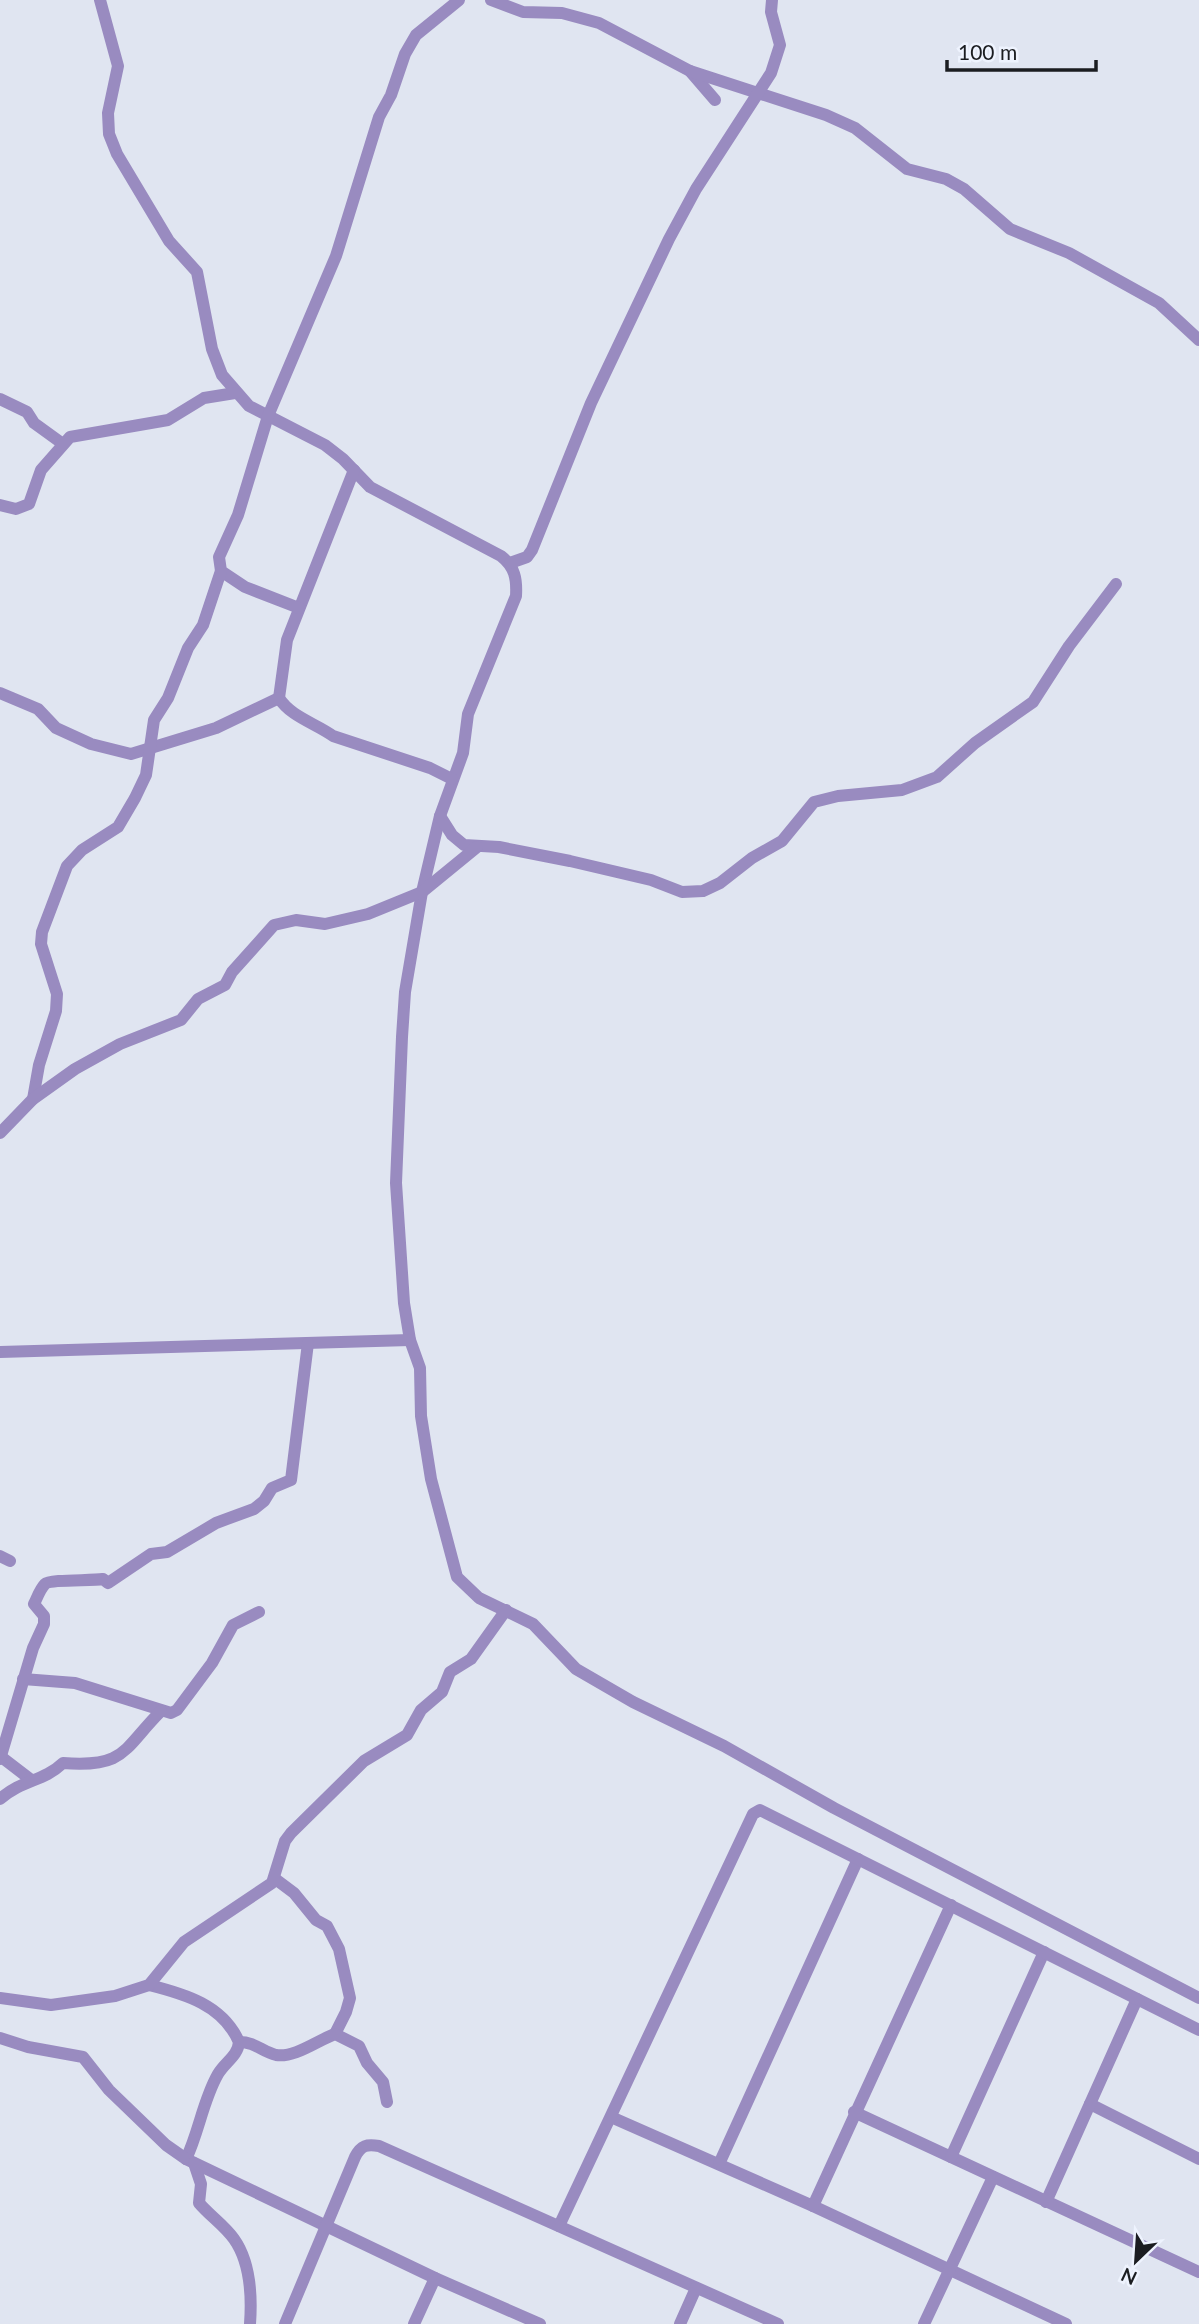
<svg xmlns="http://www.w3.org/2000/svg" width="1199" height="2324" viewBox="0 0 1199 2324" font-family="Lato,sans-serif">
<rect width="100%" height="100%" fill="#e0e5f1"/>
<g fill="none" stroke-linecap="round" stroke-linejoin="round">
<g stroke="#998bc0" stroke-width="12">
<path d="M100,0L118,66L108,113L109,134L117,154L169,241L197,272L212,349L222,375L249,406L325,445L343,459L370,487L501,556C515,567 517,579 516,596L468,714L463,753L440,816L422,892L405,992L402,1037L396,1183L404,1303L410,1340L420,1368L421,1416L431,1479L457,1577L479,1598L533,1624L576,1669L633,1702L724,1746L834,1808L1199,1998"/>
<path d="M491,0L523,12L562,13L599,23L690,71L715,100"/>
<path d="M690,71L826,115L855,128L907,169L946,179L964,189L1010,229L1069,253L1159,303L1199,340"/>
<path d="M0,399L27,412L34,423L63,444"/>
<path d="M354,470L287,640L279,698C291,717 315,723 333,736L430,768L452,779"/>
<path d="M0,505L16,509L29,504L41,470L70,437L168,420L204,398L235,393"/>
<path d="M510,563L527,557L532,550L591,403L669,239L696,189L771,73L780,45L771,12L772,0"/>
<path d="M299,608L245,587L221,571L219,557L238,515L268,416L336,256L379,117L391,95L405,54L416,35L459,0"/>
<path d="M0,693L38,709L56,728L91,744L131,754L216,728L279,698"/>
<path d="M440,816L452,835L464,845L499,847L570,861L651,880L682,892L703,891L720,883L752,858L782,841L814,802L838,796L902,790L937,777L975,743L1033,702L1069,646L1116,584"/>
<path d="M33,1099L39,1065L56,1011L57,994L41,944L42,932L67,866L82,850L118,827L135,798L146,775L154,720L168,698L188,648L203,625L221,571"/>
<path d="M0,1133L33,1099L75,1069L120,1044L181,1020L198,999L225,985L232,972L274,925L296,920L325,924L368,914L422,892L477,847"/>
<path d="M0,1352L410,1340"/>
<path d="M0,1556L10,1561"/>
<path d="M23,1679L75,1683L171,1713L177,1710L212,1663L233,1625L259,1612"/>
<path d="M0,1756L30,1779"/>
<path d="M0,1759L33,1648L44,1624V1616L34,1604C37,1598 40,1589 45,1584C50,1579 92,1581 103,1579L108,1583L151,1554L167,1552L216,1523L254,1509L264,1501L272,1488L291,1480L308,1343"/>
<path d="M0,1799C23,1779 43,1782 63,1763C126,1768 123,1749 161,1711"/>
<path d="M274,1878L294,1893L316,1920L327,1926L339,1949L350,1998L346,2012L335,2034"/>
<path d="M149,1985C185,1994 223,2005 239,2042C238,2056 225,2062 218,2074C203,2100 199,2132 186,2159"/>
<path d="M0,1998L51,2005L115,1996L149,1985L184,1942L272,1883L285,1841L291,1833L364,1761L407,1735L421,1710L442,1692L450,1672L471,1659L506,1610"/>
<path d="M0,2038L28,2047L83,2057L109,2090L166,2145L186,2159L435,2278L540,2324"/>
<path d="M239,2042C256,2042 262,2052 276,2055C295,2058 318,2040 335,2034L359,2046L367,2063L383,2082L387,2102"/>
<path d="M1090,2104L1199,2159"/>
<path d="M854,2112L1199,2272"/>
<path d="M611,2117L813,2206L1066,2324"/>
<path d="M951,2157L1044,1952"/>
<path d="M194,2163L201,2184L199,2203C210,2216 224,2225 234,2239C251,2263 252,2296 250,2324"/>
<path d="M719,2164L858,1859"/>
<path d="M1046,2202L1137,1999"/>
<path d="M813,2206L951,1905"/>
<path d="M559,2226L753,1814L760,1810L1199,2030"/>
<path d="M285,2324L355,2157C361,2145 367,2144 379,2146L778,2324"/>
<path d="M414,2324L435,2278"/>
<path d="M680,2324L696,2288"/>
<path d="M924,2324L993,2177"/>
</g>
</g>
<g transform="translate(1136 2261) rotate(205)" stroke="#eef3fe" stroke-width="5" paint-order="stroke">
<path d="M0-5L12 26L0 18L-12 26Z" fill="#1b1d21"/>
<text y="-10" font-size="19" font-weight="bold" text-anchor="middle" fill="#1b1d21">N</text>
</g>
<path d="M947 60v10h149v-10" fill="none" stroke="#1b1d21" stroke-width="3.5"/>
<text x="958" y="60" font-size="21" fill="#1b1d21" stroke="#eef3fe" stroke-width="5" paint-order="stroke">100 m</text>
</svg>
